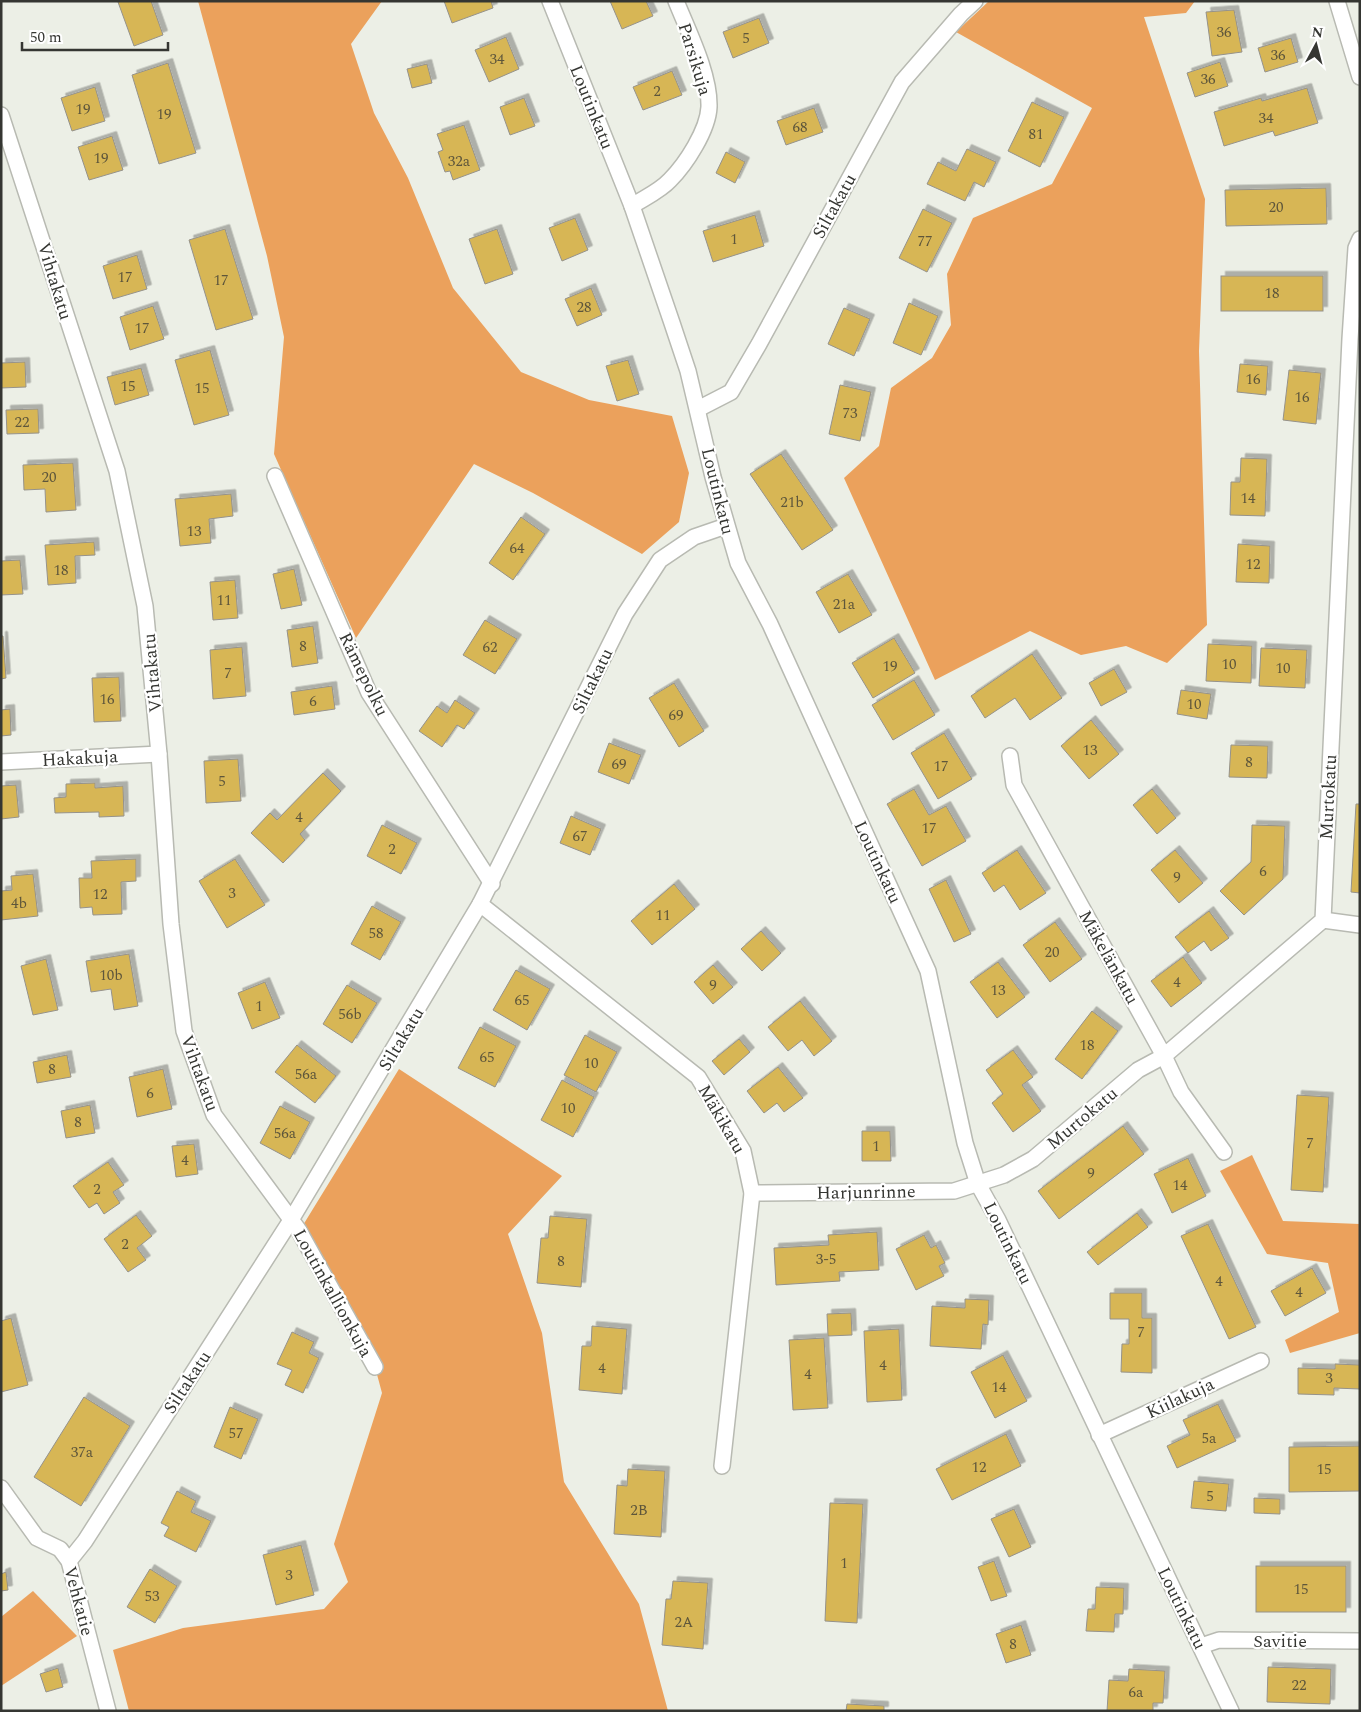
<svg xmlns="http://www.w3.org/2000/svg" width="1361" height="1712" viewBox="0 0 1361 1712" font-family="Spectral,serif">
<defs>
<filter id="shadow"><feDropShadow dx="4.5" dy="-4.5" stdDeviation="0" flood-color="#0004"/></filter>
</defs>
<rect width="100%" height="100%" fill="#ecefe6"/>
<g fill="#eba15c">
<path d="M198,1H382L351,44L374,113L408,178L453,288L521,372L589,400L672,416L689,473L679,522L642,554L533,493L474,464L356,638L274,454L284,337L267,256Z"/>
<path d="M989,1H1195L1186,13L1144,17L1205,199L1199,351L1207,625L1167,663L1126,646L1081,655L1030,631L935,680L844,478L879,446L891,388L932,358L951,325L947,274L973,218L1052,184L1092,108L956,32Z"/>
<path d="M399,1069L562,1176L508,1234L542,1333L564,1482L639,1604L668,1711H129L113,1650L183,1628L324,1609L348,1582L334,1544L382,1393L375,1367L300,1230Z"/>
<path d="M1252,1155L1283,1221L1360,1224V1333L1290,1353L1285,1340L1339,1312L1328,1263L1267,1254L1220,1171Z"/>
<path d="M33,1591L77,1636L1,1686V1617Z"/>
</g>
<g fill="#d7b655" stroke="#95928b" filter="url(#shadow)">
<path d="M122,1H151L163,35L134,46L118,2Z"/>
<path d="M444,1H491L493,8L452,23Z"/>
<path d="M610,1H646L653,16L622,29Z"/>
<path d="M1234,10L1242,52L1212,56L1206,12Z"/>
<path d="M759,18L769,43L733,58L723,32Z"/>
<path d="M506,37L519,69L489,82L475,50Z"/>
<path d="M1291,38L1298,62L1265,72L1258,48Z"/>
<path d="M1220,62L1228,86L1195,97L1187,73Z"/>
<path d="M168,63L196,153L159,164L132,75Z"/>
<path d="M427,64L432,83L412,88L407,69Z"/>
<path d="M672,71L682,95L643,110L633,87Z"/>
<path d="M95,87L105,121L72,131L61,98Z"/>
<path d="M1307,88L1318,123L1275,136L1273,131L1224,146L1214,112L1261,98L1262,101Z"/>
<path d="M524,98L535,126L510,135L500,107Z"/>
<path d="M1032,102L1064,117L1040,167L1008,151Z"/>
<path d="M814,108L823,132L786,145L777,121Z"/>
<path d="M464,125L480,170L453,180L450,171L445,172L438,152L443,150L437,134Z"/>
<path d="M112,136L123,170L89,180L78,147Z"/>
<path d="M967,149L996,162L984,187L974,182L965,201L927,184L938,162L956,171Z"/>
<path d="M726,152L745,162L735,183L716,173Z"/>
<path d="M1326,188L1327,224L1226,226L1225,190Z"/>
<path d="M923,209L952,223L927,272L899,258Z"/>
<path d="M755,215L764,246L713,262L703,231Z"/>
<path d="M575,218L588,250L562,261L549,228Z"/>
<path d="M225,229L253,319L216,330L189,240Z"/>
<path d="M497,229L513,274L485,284L469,239Z"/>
<path d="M137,255L147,289L113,299L103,266Z"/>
<rect x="1221" y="276" width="102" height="35"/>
<path d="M591,288L602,315L577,326L565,299Z"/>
<path d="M909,303L938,316L921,355L893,343Z"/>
<path d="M153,306L164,339L130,350L120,317Z"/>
<path d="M844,308L870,319L854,356L828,344Z"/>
<path d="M210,350L229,415L194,425L175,360Z"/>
<path d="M628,360L639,394L617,401L606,366Z"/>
<path d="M25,362L26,387L1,388V363Z"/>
<path d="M1240,364L1268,366L1266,395L1237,392Z"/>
<path d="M141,368L149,395L115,405L107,377Z"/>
<path d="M1289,370L1321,373L1316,424L1283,420Z"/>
<path d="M840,385L871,392L860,441L829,434Z"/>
<path d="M38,409L39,433L7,434L6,410Z"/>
<path d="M781,454L833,530L802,550L750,474Z"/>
<path d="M1241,458L1267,459L1265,516L1230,515L1231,482H1240Z"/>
<path d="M73,463L76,510L46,512L45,489L24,490L23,465Z"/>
<path d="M231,494L233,516L209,519L211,543L180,546L175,499Z"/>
<path d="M521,517L545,534L513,580L489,563Z"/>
<path d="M94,542L95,555L75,556L76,583L48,585L45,545Z"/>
<path d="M1238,544L1270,546L1269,583L1236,582Z"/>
<path d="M20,560L23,594L1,595V561Z"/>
<path d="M294,569L302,605L281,609L273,574Z"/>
<path d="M848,574L872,615L839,633L816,592Z"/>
<path d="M235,580L238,618L213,620L210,582Z"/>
<path d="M485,620L517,639L495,674L463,655Z"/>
<path d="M313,626L318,663L292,667L287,630Z"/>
<path d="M1,636H3L6,678L1,679Z"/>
<path d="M894,638L915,673L873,698L852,663Z"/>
<path d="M1208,644L1252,646L1251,683L1206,681Z"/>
<path d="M242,647L246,696L213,699L210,650Z"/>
<path d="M1261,648L1307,650L1305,688L1259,686Z"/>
<path d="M1032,654L1062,698L1030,720L1015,698L985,718L971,696Z"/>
<path d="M1114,669L1127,692L1101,706L1089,683Z"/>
<path d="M119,677L121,721L94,722L92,678Z"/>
<path d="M914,680L935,715L893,740L872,705Z"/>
<path d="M674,683L704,731L679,747L649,698Z"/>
<path d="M332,686L335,709L294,715L291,692Z"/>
<path d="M1181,690L1211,694L1207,719L1177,714Z"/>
<path d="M455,700L475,713L464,729L457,725L442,747L419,731L437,706L447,713Z"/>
<path d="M10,709L11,735L1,736V710Z"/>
<path d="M1091,720L1119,754L1089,779L1061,746Z"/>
<path d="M944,733L972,779L938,799L911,753Z"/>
<path d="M609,743L641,755L629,784L598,772Z"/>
<path d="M1231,745L1268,746L1267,778L1229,777Z"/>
<path d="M238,759L241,801L206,803L204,761Z"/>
<path d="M323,773L341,791L300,834L305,840L283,863L251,833L270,813L277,820Z"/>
<path d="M95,783V788L123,786L124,816L99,817V812L55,813L54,798L66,797V784Z"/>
<path d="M16,785L19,817L1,819V786Z"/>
<path d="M914,789L929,815L946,806L966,841L922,866L887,804Z"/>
<path d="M1152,789L1176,818L1157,834L1133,805Z"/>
<path d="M1356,804H1360V893L1351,892Z"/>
<path d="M571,816L601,829L590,855L560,843Z"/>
<path d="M382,825L417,843L401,874L367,856Z"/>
<path d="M1252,825L1285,826L1283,879L1244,915L1220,891L1251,862Z"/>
<path d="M1017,850L1046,893L1020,910L1004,885L994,892L982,873Z"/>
<path d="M1175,850L1203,883L1179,903L1151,870Z"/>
<path d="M136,859V881L121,882L122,914L93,915L92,907L80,908L79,878H92L91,861Z"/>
<path d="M235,859L265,905L227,928L199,881Z"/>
<path d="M33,874L38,916L1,920V891L12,890L11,876Z"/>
<path d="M946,880L971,934L954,942L929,889Z"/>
<path d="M674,884L695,909L652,945L631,921Z"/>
<path d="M372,906L401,922L380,960L351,944Z"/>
<path d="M1209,911L1229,938L1211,951L1204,941L1188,953L1175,937Z"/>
<path d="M1055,922L1082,959L1050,982L1023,945Z"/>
<path d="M761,931L781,953L762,971L741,949Z"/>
<path d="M129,954L138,1006L114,1010L111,989L91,992L86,961Z"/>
<path d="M1183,957L1202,983L1171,1007L1151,981Z"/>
<path d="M46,959L58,1010L33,1015L21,966Z"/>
<path d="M998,962L1025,997L997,1018L970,982Z"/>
<path d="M713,965L733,987L713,1004L694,982Z"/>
<path d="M516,970L550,989L527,1030L493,1010Z"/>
<path d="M265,982L280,1018L252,1029L238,993Z"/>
<path d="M347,985L377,1003L352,1043L323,1024Z"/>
<path d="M800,1001L832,1041L814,1056L802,1040L788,1051L768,1027Z"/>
<path d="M1092,1011L1118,1031L1082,1079L1055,1059Z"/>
<path d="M480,1027L516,1046L495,1087L458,1068Z"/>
<path d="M585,1035L617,1052L596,1092L564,1075Z"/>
<path d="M739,1039L750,1052L724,1075L712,1061Z"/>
<path d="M297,1045L336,1076L315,1103L275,1072Z"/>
<path d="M1013,1050L1033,1077L1022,1085L1041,1111L1013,1132L992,1103L1003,1094L986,1070Z"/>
<path d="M67,1055L71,1077L37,1083L33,1062Z"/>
<path d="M778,1067L803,1098L784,1112L777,1103L764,1113L747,1091Z"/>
<path d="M163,1069L172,1109L137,1117L129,1077Z"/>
<path d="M562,1080L594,1097L573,1137L541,1120Z"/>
<path d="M1297,1095L1329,1097L1323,1192L1291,1190Z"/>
<path d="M90,1105L95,1133L66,1138L61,1111Z"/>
<path d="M280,1106L310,1122L290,1159L260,1143Z"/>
<path d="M1123,1126L1144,1154L1059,1219L1038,1191Z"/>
<path d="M862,1131H890L891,1161H862Z"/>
<path d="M194,1144L198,1174L176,1177L172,1146Z"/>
<path d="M1188,1158L1206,1196L1172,1213L1154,1174Z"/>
<path d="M108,1162L124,1185L113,1192L120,1203L104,1214L97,1203L89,1208L73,1186Z"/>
<path d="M1137,1213L1148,1227L1098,1265L1087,1252Z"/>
<path d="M136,1215L152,1236L137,1248L146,1260L128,1272L104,1239Z"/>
<path d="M550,1216L587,1219L581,1287L537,1283L541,1238H548Z"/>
<path d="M1208,1224L1256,1327L1229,1339L1181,1236Z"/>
<path d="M877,1232L879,1270L839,1272L840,1281L776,1285L774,1248L829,1245L828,1235Z"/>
<path d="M924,1235L931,1248L936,1245L945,1263L939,1266L944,1276L916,1290L896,1249Z"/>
<path d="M1312,1268L1326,1293L1285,1316L1271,1291Z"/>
<path d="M1110,1293H1142V1318H1152V1373L1121,1372L1122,1344H1129V1319H1110Z"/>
<path d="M965,1299L989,1300L988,1325L983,1324L981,1349L930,1346L932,1306L965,1308Z"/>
<path d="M851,1313L852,1335L828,1336L827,1314Z"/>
<path d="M11,1318L28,1385L1,1392V1321Z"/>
<path d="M592,1326L627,1329L622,1394L579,1390L582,1346H591Z"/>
<path d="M899,1329L902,1400L867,1402L864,1331Z"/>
<path d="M292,1332L314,1342L309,1353L319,1358L303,1393L285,1385L292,1370L277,1364Z"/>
<path d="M824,1338L828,1408L793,1410L789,1340Z"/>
<path d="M1003,1355L1027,1401L995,1418L971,1372Z"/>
<path d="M1335,1364L1360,1365V1389L1334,1388V1395L1298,1394V1368L1335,1369Z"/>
<path d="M84,1397L130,1426L81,1506L34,1477Z"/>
<path d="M1218,1404L1236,1441L1177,1468L1167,1446L1190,1435L1183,1420Z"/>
<path d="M230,1407L258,1419L241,1459L214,1447Z"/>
<path d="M1006,1434L1021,1466L952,1500L936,1469Z"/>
<path d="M1360,1446V1491L1289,1492V1447Z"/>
<path d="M628,1469L665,1471L661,1537L614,1534L617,1485L627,1486Z"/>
<path d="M1194,1481L1229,1484L1226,1511L1191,1508Z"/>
<path d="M177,1491L196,1501L191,1512L211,1521L196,1552L164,1536L169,1527L161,1523Z"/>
<path d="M1254,1498L1280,1499V1514L1254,1513Z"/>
<path d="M830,1503L863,1504L857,1623L825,1621Z"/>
<path d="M1014,1509L1031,1547L1009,1557L991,1519Z"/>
<path d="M301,1545L314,1595L276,1605L263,1555Z"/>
<path d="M994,1561L1007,1596L991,1601L978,1567Z"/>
<rect x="1256" y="1566" width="90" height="46"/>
<path d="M150,1569L177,1586L155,1623L127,1607Z"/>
<path d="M6,1572L8,1590L1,1591V1574Z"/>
<path d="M673,1581L708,1583L703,1649L662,1645L666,1599H671Z"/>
<path d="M1096,1587L1124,1588L1123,1614H1115L1114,1632L1086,1631L1088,1609H1095Z"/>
<path d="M1021,1625L1031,1655L1006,1663L996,1634Z"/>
<path d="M1268,1667L1331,1669L1330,1704L1267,1702Z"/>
<path d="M58,1668L63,1687L46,1692L40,1674Z"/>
<path d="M1129,1669L1165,1671L1163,1703H1153V1711H1107L1109,1680L1128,1681Z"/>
<path d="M847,1704L884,1706V1711H846Z"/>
</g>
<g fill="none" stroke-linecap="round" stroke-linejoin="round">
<defs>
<g id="minor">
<path d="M550,1L632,206L672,323L688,371L713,477L738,563L770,624L928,971L965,1143L978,1184L998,1220L1231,1711"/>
<path d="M1337,1L1360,77"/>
<path d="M1,115L117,471L145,606L159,754L171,924L184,1031L214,1115L298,1229L375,1367"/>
<path d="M632,206C644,198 660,191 670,180C686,164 708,130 709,107C710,74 688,31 676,1"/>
<path d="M698,409L731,392L759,344L902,82L961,14L975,1"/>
<path d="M275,476L369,693L492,884"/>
<path d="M1010,756L1014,785L1164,1056L1181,1092L1224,1152"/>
<path d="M1,762L159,754"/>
<path d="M480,904L698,1077L743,1151L752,1193L722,1466"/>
<path d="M1323,920L1360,925"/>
<path d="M752,1193L954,1191L1004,1175L1033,1159L1138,1070L1164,1056L1323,920L1350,339L1356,248L1360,239"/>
<path d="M1099,1435L1261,1361"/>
<path d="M1,1488L37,1538L60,1549L69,1561L108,1711"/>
<path d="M69,1561L85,1541L291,1220L480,904L625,614L660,560L694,537L726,526"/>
<path d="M1201,1646L1219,1640L1360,1641"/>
</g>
</defs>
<use href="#minor" stroke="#b8bab2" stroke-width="18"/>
<use href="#minor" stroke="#fff" stroke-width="15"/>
</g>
<g text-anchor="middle" stroke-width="4.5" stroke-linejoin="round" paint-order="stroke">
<g font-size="15" fill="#5e563b">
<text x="1224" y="37">36</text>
<text x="746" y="43">5</text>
<text x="1278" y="60">36</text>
<text x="497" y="64">34</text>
<text x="1208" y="84">36</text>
<text x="657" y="96">2</text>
<text x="83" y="114">19</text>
<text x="164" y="119">19</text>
<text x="1266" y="123">34</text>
<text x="800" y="132">68</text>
<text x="1036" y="139">81</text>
<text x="101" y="163">19</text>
<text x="459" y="166">32a</text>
<text x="1276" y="212">20</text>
<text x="734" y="244">1</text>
<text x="925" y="246">77</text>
<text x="125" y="282">17</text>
<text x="221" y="285">17</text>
<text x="1272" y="298">18</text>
<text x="584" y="312">28</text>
<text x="142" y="333">17</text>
<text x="1253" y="384">16</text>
<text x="128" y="391">15</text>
<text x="202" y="393">15</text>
<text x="1302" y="402">16</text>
<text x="850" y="418">73</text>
<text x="22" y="427">22</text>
<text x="49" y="482">20</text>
<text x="1248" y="503">14</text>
<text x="792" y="507">21b</text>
<text x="194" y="536">13</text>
<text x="517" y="553">64</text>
<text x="1253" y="569">12</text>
<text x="61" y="575">18</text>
<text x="224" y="605">11</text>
<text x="844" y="609">21a</text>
<text x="303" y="651">8</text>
<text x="490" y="652">62</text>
<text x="1229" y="669">10</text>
<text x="890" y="671">19</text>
<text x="1283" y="673">10</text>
<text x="228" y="678">7</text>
<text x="107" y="704">16</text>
<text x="313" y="706">6</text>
<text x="1194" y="709">10</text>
<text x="676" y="720">69</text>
<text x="1090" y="755">13</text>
<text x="1249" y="767">8</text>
<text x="619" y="769">69</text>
<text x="941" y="771">17</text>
<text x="222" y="786">5</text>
<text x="299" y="822">4</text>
<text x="929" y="833">17</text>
<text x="580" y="841">67</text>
<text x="392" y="854">2</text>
<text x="1263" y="876">6</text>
<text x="1177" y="882">9</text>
<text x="232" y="898">3</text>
<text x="100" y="899">12</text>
<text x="19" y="908">4b</text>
<text x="663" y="920">11</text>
<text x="376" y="938">58</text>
<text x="1052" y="957">20</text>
<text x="111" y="980">10b</text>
<text x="1177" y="987">4</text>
<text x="713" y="990">9</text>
<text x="998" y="995">13</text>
<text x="522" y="1005">65</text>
<text x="259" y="1011">1</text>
<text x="350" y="1019">56b</text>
<text x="1087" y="1050">18</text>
<text x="487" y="1062">65</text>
<text x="591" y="1068">10</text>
<text x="52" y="1074">8</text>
<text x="306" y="1079">56a</text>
<text x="150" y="1098">6</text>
<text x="568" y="1113">10</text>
<text x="78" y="1127">8</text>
<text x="285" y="1138">56a</text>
<text x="1310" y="1148">7</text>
<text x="876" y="1151">1</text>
<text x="185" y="1165">4</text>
<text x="1091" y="1178">9</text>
<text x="1180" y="1190">14</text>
<text x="97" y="1194">2</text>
<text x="125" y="1249">2</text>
<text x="826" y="1264">3-5</text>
<text x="561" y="1266">8</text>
<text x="1219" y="1286">4</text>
<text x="1299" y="1297">4</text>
<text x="1141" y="1337">7</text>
<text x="883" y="1370">4</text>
<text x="602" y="1373">4</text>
<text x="808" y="1379">4</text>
<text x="1329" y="1383">3</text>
<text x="999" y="1392">14</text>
<text x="236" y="1438">57</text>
<text x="1209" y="1443">5a</text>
<text x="82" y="1457">37a</text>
<text x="979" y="1472">12</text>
<text x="1324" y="1474">15</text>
<text x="1210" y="1501">5</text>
<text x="639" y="1515">2B</text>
<text x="844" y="1568">1</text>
<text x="289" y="1580">3</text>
<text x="1301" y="1594">15</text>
<text x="152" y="1601">53</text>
<text x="684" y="1627">2A</text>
<text x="1013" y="1649">8</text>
<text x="1299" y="1690">22</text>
<text x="1136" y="1697">6a</text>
</g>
<g font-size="18" fill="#353632" stroke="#fff">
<text transform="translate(695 59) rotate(73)" y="6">Parsikuja</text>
<text transform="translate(592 107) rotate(68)" y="6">Loutinkatu</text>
<text transform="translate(834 206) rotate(-61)" y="6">Siltakatu</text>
<text transform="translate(55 281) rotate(73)" y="6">Vihtakatu</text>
<text transform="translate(718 491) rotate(76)" y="6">Loutinkatu</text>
<text transform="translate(152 673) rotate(-95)" y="6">Vihtakatu</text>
<text transform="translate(364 674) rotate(64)" y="6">Rämepolku</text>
<text transform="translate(592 681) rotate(-64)" y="6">Siltakatu</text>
<text transform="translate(80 758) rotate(-3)" y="6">Hakakuja</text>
<text transform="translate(1328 797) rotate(-87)" y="6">Murtokatu</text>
<text transform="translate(878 862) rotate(65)" y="6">Loutinkatu</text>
<text transform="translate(1109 957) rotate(61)" y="6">Mäkelänkatu</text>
<text transform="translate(401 1039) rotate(-59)" y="6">Siltakatu</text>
<text transform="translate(200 1073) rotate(70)" y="6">Vihtakatu</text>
<text transform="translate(1082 1118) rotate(-40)" y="6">Murtokatu</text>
<text transform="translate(722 1119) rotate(60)" y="6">Mäkikatu</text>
<text transform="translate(866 1192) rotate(-1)" y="6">Harjunrinne</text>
<text transform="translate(1008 1243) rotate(64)" y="6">Loutinkatu</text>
<text transform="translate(333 1293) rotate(61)" y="6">Loutinkallionkuja</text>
<text transform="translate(187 1382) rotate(-57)" y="6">Siltakatu</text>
<text transform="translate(1180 1398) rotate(-25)" y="6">Kiilakuja</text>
<text transform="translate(79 1601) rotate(75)" y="6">Vehkatie</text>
<text transform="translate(1182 1608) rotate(64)" y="6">Loutinkatu</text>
<text x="1280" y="1647">Savitie</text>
</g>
</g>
<rect width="1361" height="1712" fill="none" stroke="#353632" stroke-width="5"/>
<g transform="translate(1316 45) rotate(7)" stroke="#ffffff" stroke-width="4" paint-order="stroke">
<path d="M0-4L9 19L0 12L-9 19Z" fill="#353632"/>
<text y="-8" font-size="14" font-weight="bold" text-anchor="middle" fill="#353632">N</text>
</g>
<path d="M22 42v8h146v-8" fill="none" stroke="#353632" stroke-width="2.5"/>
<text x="30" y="42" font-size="15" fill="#353632" stroke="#ffffff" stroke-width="4" paint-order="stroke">50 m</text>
</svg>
